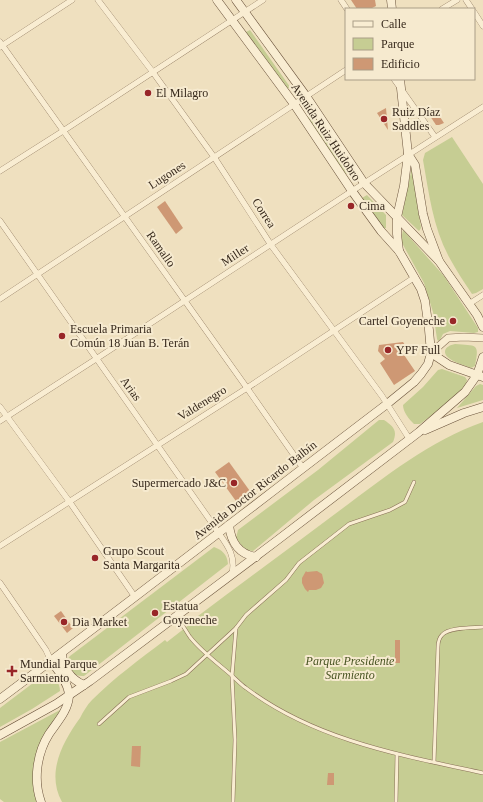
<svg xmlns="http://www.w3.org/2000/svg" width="483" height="802" viewBox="0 0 483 802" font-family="'Times New Roman',serif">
<rect width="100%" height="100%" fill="#efe0bf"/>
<g fill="#c6cd93">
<path d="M250,30L290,87L287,89L246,32Z"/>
<path d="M311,115L350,171L346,174L307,118Z"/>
<path d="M452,137L483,184V289L476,293L472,294C464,282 456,270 449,257C433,227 429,194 423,160L425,153Z"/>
<path d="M412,167L421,228L419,231L402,215Z"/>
<path d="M367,195L386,215V228L384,229L362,198Z"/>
<path d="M403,230L444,276L478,328V332L474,333L450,331L443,334L440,340L438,341L437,339L433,312L424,283L402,243V235Z"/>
<path d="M455,344C476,346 480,342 475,366L471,368C464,365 444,360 445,351C446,347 450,345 455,344Z"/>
<path d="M442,369L465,377L467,380C465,394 432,415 420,424H414C409,419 403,412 403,405L423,387L438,370Z"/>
<path d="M480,384L483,385V400L457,408L476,386Z"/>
<path d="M379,420H384C393,426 398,430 393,442L314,500L253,551L245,550L236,538L238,530L318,470Z"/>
<path d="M483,422V802H62C46,773 62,743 80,718C83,712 87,705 92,700C114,678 140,659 165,640L167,642L194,621L198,616C245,581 292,546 339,511C385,477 429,441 483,422Z"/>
<path d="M214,547C222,550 227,554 228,564L84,676C74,677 69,670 66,661L70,656Z"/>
<path d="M45,674C54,675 60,683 60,691L32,709L0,727V708Z"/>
<path d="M60,710L38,747L37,802H4L0,799V742Z"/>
</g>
<g fill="#ce9874">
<path d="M351,0H375L376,6L370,9H357Z"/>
<path d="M386,108L388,130L377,113Z"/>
<path d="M436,111L444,123L439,125H436L430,116Z"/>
<path d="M165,201L183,228L176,234L157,207Z"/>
<path d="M403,342L405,345L400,349L415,371L394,385L380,363L385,359L378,351L379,345Z"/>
<path d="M229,462L252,494L238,504L215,472Z"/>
<path d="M306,571L307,572L317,571L322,574L324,583L321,588L316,590H309L308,592L305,589L302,583V578Z"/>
<path d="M61,611L73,628L67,633L54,616Z"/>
<rect x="395" y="640" width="5" height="23"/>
<path d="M132,746H141L140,767L131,766Z"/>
<path d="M328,773H334V785H327Z"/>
</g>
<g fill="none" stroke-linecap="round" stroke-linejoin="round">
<defs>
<g id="service">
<path d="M176,617C182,623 185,630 190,637C201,651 216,662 230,674C235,678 240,684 246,688C315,740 400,755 483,773"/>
<path d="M99,724L129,697L171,681L186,674L236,628L246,615L286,580L299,563L349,524L390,510L405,502L414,482"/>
<path d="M434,762L438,647C438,643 439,638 442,635C449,627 473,628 483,627"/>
<path d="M233,802L235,740L232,676L236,628"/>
<path d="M396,802L397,754"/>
</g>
<g id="minor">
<path d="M98,0L152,71L214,157L271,245L382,396L410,440"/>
<path d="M341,0L347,9"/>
<path d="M466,0L472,9"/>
<path d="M442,9L457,0"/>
<path d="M474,12L483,26"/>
<path d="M0,42L185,301L247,388L303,468"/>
<path d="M0,47L72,0"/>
<path d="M394,79L435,137"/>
<path d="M0,171L63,131L263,0"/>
<path d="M0,221L212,523C223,541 237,552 232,574"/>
<path d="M0,299L346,70"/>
<path d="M469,304L483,295"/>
<path d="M0,407L69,501L135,597"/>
<path d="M0,421L96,359L352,191L483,107"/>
<path d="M0,546L247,388L415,277"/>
<path d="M0,583L46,650L51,661"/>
</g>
<path id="tertiary" d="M431,353L448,338L464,337L483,338"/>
<g id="secondary">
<path d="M236,0L306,96L364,183L439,261"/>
<path d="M391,0L392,9"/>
<path d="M408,154L415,165L423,214L427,229L439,261L477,315L483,327"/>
<path d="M399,251L397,234V217L404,186L408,154L400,79"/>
<path d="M431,353L449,365L483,377"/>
<path d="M425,430L464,413L483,407"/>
<path d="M229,525C231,542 238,554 256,557"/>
<path d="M62,653C63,669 70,679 84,685"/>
<path d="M0,699C130,602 258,502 387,404L414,382L421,374L428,364L431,353L429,330L425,301L421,289L399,251L381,231L352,191L294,104L217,0"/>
<path d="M0,735L56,704L90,681L275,542L419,432L465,392L477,375L483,357"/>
<path d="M41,802C33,780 37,753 49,734C57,722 68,711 69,696C69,684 58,670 51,661"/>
</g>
</defs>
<use href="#service" stroke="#887057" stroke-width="4"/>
<use href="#minor" stroke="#887057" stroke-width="6"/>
<use href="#tertiary" stroke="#887057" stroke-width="8"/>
<use href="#secondary" stroke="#69513a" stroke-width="9"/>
<use href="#service" stroke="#f9edd2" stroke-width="3"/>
<use href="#minor" stroke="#f9edd2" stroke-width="5.5"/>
<use href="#tertiary" stroke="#f9edd2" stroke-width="7"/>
<use href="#secondary" stroke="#f9edd2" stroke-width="8"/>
</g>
<g fill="#982628" stroke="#f6eacf" stroke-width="1.5">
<circle cx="148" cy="93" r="4"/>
<circle cx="384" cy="119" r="4"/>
<circle cx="351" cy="206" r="4"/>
<circle cx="453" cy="321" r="4"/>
<circle cx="62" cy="336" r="4"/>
<circle cx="388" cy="350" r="4"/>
<circle cx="234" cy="483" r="4"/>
<circle cx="95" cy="558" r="4"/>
<circle cx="155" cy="613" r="4"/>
<circle cx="64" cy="622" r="4"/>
<path d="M10 665h4v4h4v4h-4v4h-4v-4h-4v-4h4z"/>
</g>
<g text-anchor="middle" stroke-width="4" stroke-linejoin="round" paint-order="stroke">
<g font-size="12" fill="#37291c" stroke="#f6eacf" text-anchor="start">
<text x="156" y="97">El Milagro</text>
<text x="392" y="116">Ruiz Díaz<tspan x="392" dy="14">Saddles</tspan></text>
<text x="359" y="210">Cima</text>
<text x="445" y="325" text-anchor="end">Cartel Goyeneche</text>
<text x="70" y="333">Escuela Primaria<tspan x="70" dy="14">Común 18 Juan B. Terán</tspan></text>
<text x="396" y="354">YPF Full</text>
<text x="226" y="487" text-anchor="end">Supermercado J&amp;C</text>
<text x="103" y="555">Grupo Scout<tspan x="103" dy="14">Santa Margarita</tspan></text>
<text x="163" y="610">Estatua<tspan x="163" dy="14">Goyeneche</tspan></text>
<text x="72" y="626">Dia Market</text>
<text x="20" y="668">Mundial Parque<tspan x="20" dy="14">Sarmiento</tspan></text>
</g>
<g font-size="12" fill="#37291c" stroke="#f6eacf">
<text transform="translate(326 132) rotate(56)" y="4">Avenida Ruiz Huidobro</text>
<text transform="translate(167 175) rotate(-33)" y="4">Lugones</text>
<text transform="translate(264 213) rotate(57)" y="4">Correa</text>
<text transform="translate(161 249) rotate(55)" y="4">Ramallo</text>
<text transform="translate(235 255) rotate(-33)" y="4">Miller</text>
<text transform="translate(131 389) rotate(54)" y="4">Arias</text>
<text transform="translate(202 403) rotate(-32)" y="4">Valdenegro</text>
<text transform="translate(255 490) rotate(-38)" y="4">Avenida Doctor Ricardo Balbín</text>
</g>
<g font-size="12" font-style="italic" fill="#485422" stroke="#f6eacf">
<text x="350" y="665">Parque Presidente<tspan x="350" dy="14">Sarmiento</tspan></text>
</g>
</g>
<rect x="345" y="8" width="130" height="72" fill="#f6eacf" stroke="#aa9d87"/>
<rect x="353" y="21" width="20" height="6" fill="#f9edd2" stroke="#aa9d87"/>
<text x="381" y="28" font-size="12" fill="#37291c">Calle</text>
<rect x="353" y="38" width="20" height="12" fill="#c6cd93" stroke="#aa9d87"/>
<text x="381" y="48" font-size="12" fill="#37291c">Parque</text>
<rect x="353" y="58" width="20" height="12" fill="#ce9874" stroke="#aa9d87"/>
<text x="381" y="68" font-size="12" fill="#37291c">Edificio</text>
</svg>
